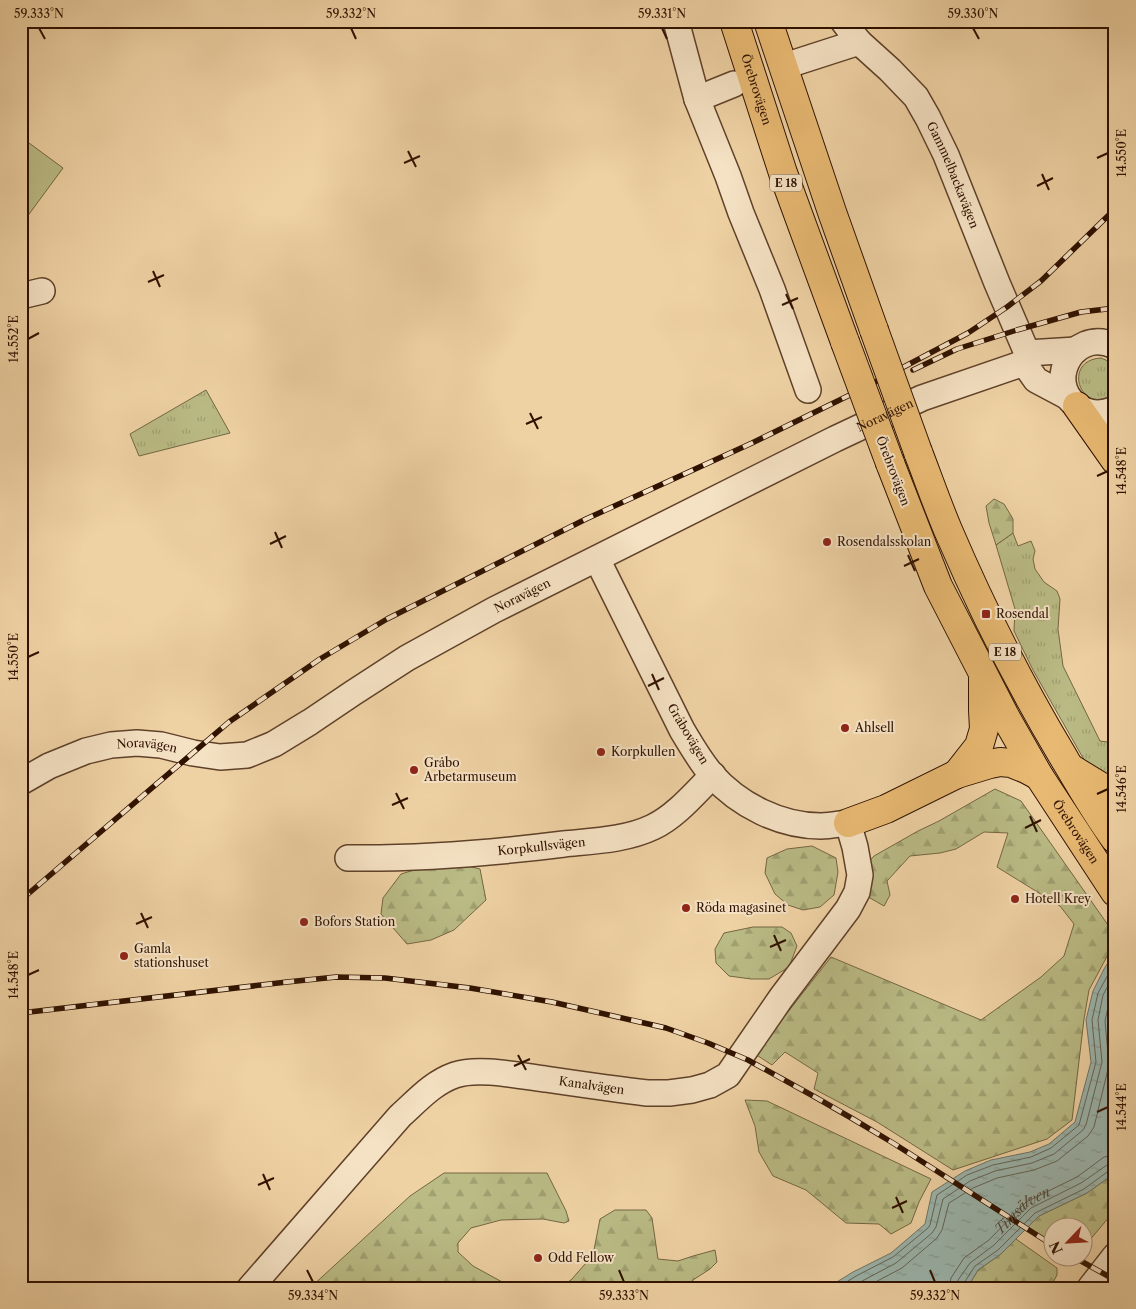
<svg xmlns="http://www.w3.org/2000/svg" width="1136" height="1309" viewBox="0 0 1136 1309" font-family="'Libre Caslon Text',serif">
<defs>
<pattern id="grass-tufts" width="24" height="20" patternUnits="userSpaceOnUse" patternTransform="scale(1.25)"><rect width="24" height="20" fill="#babb85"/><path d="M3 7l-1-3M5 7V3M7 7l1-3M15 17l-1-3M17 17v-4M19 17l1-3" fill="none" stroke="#a0a071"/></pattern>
<pattern id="forest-firs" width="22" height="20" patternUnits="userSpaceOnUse" patternTransform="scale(1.25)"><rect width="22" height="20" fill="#babb85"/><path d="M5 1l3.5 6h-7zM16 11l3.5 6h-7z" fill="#a0a071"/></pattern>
<pattern id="water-ripples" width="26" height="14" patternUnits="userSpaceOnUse" patternTransform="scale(1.25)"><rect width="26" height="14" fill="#9bb6ae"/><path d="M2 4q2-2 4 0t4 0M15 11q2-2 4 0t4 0" fill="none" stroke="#869b94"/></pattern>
</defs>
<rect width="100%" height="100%" fill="#efd2a4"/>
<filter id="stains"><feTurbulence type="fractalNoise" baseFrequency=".004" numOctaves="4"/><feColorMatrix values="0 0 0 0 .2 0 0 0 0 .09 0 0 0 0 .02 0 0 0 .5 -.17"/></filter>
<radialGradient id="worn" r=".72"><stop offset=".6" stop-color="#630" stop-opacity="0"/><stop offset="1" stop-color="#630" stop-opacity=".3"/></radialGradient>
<g fill="url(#grass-tufts)" stroke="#746642">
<path d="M1101,358L1108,361L1115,367C1115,373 1116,385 1115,390C1114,394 1109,396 1106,398C1078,409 1064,360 1101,358Z"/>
<path d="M206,390L230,433L139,456L130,434Z"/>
<path d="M1013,533L1018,546L1031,541L1035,551L1033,559L1035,569L1044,582L1057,591L1060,599L1058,629L1063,666L1100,741L1115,743V781L1087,765L1033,670L1014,631L1015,609L996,545Z"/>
</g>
<g fill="url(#forest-firs)" stroke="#746642">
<path d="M994,499L1004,504L1013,519V533L996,545L989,523L986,506Z"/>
<path d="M995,789L1021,801L1115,935V938L1112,947L1089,990L1084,1019L1072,1120L1047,1139L953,1170L877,1122L814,1089L818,1073L785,1052L772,1065L755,1054L831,957L981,1020L1041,977L1064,956L1074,924L1060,906L997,867L1008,833L984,832L956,849L940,853L910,856L887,881L890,895L884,906L858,891L859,872L874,856L918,831L939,821Z"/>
<path d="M812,846L836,858L838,872L834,895L820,907L803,910L788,905L775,894L765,873L767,858L787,849Z"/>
<path d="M460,864L480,869L486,900L454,930L431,940L407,944L381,914L383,898L401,874L424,867Z"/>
<path d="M753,927H782L791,933L797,946L789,967L769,979H751L729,976L716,963L715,949L724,933Z"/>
<path d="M745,1100L767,1101L931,1179L919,1202L911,1223L891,1234L879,1224L846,1223L806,1190L773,1176L759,1152L755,1126Z"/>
<path d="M444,1173H547L566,1211L569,1221L564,1223L543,1219L501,1220L471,1228L458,1243V1252L473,1266L504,1283L515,1288H310L410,1196Z"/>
<path d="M1115,1173V1210L1084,1247V1226H1054L1053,1244L1028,1227L1039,1216L1087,1193Z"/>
<path d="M615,1210H646L652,1218L658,1259L678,1261L693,1256L715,1250L717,1262L710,1269L693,1280L689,1288H558L571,1280L593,1255L600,1219Z"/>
<path d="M1016,1239L1057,1268V1275L1050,1288H967L978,1270L1001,1254Z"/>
</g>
<path fill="#babb85" stroke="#746642" d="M29,143L63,168L21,225V154Z"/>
<path fill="url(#water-ripples)" stroke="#707468" d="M1115,952V1173L1087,1193L1039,1216L1001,1254L978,1270L967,1288H827L853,1272L891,1253L925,1224L932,1192L965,1171L991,1160L1030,1152L1049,1144L1075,1122L1091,1062L1086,1020L1093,991L1104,969Z"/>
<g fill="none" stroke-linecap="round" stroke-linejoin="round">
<g stroke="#656457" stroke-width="1">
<path d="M837,1288L856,1276L893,1257L928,1228L930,1225L937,1195L967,1175L993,1165L1031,1157L1051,1148L1079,1125L1096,1062L1092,1020L1098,993L1115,962"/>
<path d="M849,1288L896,1263L932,1233L936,1227L943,1199L970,1181L995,1171L1032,1163L1054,1154L1083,1130L1086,1125L1102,1062L1098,1020L1103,995L1115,973"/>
<path d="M864,1288L902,1268L937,1238L942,1230L949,1203L973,1188L997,1178L1034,1170L1057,1161L1088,1136L1094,1127L1109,1065L1105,1021L1110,998L1115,990"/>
<path id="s1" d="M949,1288L951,1278L964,1258L989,1240L1026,1202L1077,1177L1104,1157L1115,1155"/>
<path d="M957,1288L958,1280L970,1263L994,1245L1031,1208L1081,1183L1107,1165L1115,1163"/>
<path d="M963,1288L964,1283L975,1266L998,1250L1035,1213L1084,1189L1110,1170L1115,1169"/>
</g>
<defs>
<g id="minor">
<path d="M676,21L697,99L728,176L741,213L772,289L808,390"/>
<path id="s2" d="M843,21L859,42L890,70L916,97L928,118L946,155L997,283L1027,353"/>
<path d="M797,62L859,42"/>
<path d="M697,99L734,84"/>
<path d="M21,296L42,291"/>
<path d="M1115,346C1070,325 1041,390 1084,410C1094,415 1105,413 1115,409"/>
<path d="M1068,397L1036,380L1024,363L1027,353L1076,350"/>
<path id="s3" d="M21,782L49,766L86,751L111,745L137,743L161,745L193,753L220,757L247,755L274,744L310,722L353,693L407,658L494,610L835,439L922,398L1024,363"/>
<path id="s4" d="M348,858C420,859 492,853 564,844C593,841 626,840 653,827C676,816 695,793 713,775"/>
<path id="s5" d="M250,1288L400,1116C417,1101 432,1083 455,1075C479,1067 520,1076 545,1079C579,1084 613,1089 647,1093H669L692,1090L710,1085L728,1075L781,998L848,909L857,892L860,875L855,847L848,823C839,824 830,826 821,826C780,826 739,805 712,775C700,761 691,745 682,730L597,559"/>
<path d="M1090,1288L1115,1256"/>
</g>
<g id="highway">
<path id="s6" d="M734,21L783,173L845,342"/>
<path d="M768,21L832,212L874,330"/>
<path d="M1077,406L1115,460"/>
<path d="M918,452C928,478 937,504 948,530C981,607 1018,681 1061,753C1078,782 1095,812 1115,839"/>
<path id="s7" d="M890,463L938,586L1006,718L1039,776L1115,892"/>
<path d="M1072,769L1103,788L1115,789"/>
<path d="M957,774L979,746L984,729L983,710V679"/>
<path d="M848,823L886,809L957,774L990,764L1000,762L1011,763L1026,769L1039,776"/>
</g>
</defs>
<use href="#minor" stroke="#5f4129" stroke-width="28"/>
<use href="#highway" stroke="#2f1100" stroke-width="30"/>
<use href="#minor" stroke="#f5e2c4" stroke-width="25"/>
<use href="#highway" stroke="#e8b972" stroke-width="28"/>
<defs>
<g id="rail">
<path d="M913,370L957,349L1017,330L1081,312L1115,308"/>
<path d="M21,900L229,722L320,659L387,619L586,519L752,443L862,389L968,333L1007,307L1041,281L1115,209"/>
<path d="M21,1013L287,982L336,977L385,978L470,988L552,1002L666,1028L708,1043L748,1060L815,1097L853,1119L893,1143L1054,1246"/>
<path d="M1072,1256L1115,1280"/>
</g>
</defs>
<use href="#rail" stroke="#2f1100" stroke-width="5.5"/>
<use href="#rail" stroke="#f5e2c4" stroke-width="4" stroke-dasharray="11" stroke-linecap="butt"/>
<defs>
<g id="highway-bridge">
<path d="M874,330L918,452"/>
<path d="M845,342L890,463"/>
</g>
</defs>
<use href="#highway-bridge" stroke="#2f1100" stroke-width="30" stroke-linecap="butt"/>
<use href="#highway-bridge" stroke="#e8b972" stroke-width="28"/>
</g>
<path fill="none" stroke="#2f1100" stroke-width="2" d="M39,28L45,39M351,28L356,39M662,28L667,39M973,28L979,39M408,151L416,167M1097,158L1108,153M404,163L420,156M1042,174L1049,190M1037,186L1053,178M153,271L160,287M148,282L164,275M786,294L793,309M782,305L798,298M28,339L39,333M530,413L538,429M526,424L542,417M1097,476L1108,471M275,532L282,548M270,544L286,536M908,555L915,571M904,566L919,559M28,657L39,652M652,674L659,690M648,686L664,678M396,793L404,809M1097,794L1108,789M392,805L408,798M1030,816L1037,832M1025,828L1041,820M141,913L148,928M136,924L152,917M774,935L781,951M770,947L786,940M28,975L39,970M518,1055L526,1070M514,1066L530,1059M1097,1112L1108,1107M263,1174L270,1190M258,1185L274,1178M896,1197L903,1213M892,1208L907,1201M307,1270L313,1282M619,1270L624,1282M930,1270L935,1282"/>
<g fill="#8f2418" stroke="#f5e2c4" stroke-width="2">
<circle cx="827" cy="542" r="5"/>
<rect x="981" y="609" width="10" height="10" rx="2.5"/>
<circle cx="845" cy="728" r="5"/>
<circle cx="601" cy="752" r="5"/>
<circle cx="414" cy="770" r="5"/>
<circle cx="1015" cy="899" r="5"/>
<circle cx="686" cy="908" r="5"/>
<circle cx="304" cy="922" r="5"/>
<circle cx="124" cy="956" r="5"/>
<circle cx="538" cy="1258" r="5"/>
</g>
<g text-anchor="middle" stroke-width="4" stroke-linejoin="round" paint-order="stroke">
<g fill="#f5e2c4" stroke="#6a503b" stroke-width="1">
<rect x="770" y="174.5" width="32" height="17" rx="4"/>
<rect x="989" y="643.5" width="32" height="17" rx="4"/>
</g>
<g font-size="11" font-weight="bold" fill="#2f1100">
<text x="786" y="187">E 18</text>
<text x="1005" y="656">E 18</text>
</g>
<g font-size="12" fill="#2f1100" stroke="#f5e2c4">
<text dy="4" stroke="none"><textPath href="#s6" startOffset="72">Örebrovägen</textPath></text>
<text dy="4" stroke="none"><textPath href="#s2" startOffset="192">Gammelbackavägen</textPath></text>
<text dy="4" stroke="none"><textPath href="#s3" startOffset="959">Noravägen</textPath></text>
<text transform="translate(893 471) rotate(69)" y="4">Örebrovägen</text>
<text dy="4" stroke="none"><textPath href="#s3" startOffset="554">Noravägen</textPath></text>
<text transform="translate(688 734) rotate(59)" y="4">Gråbovägen</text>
<text dy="4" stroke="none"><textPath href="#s3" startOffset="134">Noravägen</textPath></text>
<text dy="4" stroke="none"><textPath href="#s7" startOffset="414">Örebrovägen</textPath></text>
<text dy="4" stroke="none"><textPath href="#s4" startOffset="194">Korpkullsvägen</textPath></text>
<text dy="4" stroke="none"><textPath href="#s5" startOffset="435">Kanalvägen</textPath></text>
</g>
<g font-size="12" fill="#2f1100" stroke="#f5e2c4" text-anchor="start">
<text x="837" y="546">Rosendalsskolan</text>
<text x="996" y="618">Rosendal</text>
<text x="855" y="732">Ahlsell</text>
<text x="611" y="756">Korpkullen</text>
<text x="424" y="767">Gråbo<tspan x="424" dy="14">Arbetarmuseum</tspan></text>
<text x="1025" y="903">Hotell Krey</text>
<text x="696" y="912">Röda magasinet</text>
<text x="314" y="926">Bofors Station</text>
<text x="134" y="953">Gamla<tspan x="134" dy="14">stationshuset</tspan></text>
<text x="548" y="1262">Odd Fellow</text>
</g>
<g font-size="14" font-style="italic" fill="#554b3d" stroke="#f5e2c4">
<text dy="5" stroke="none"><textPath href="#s1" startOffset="110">Timsälven</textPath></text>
</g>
</g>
<rect width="1136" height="1309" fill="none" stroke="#efd2a4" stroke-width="55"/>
<g transform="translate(1068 1242) rotate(245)"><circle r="24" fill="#f5e2c4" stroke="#a68e76"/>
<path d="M0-4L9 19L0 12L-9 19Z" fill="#8f2418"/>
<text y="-8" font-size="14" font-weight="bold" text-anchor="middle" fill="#2f1100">N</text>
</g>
<rect x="28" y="28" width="1080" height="1254" fill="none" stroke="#2f1100" stroke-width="2"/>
<g font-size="12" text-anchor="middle" fill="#2f1100">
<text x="39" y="18">59.333°N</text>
<text x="351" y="18">59.332°N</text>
<text x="662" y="18">59.331°N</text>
<text x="973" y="18">59.330°N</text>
<text transform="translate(1122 153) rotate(-90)" y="4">14.550°E</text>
<text transform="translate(14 339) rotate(-90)" y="4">14.552°E</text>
<text transform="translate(1122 471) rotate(-90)" y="4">14.548°E</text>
<text transform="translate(14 657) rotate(-90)" y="4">14.550°E</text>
<text transform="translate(1122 789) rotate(-90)" y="4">14.546°E</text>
<text transform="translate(14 975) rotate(-90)" y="4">14.548°E</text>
<text transform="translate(1122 1107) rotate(-90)" y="4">14.544°E</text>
<text x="313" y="1300">59.334°N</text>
<text x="624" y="1300">59.333°N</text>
<text x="935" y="1300">59.332°N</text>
</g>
<rect width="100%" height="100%" filter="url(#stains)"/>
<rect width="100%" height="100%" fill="url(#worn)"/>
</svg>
